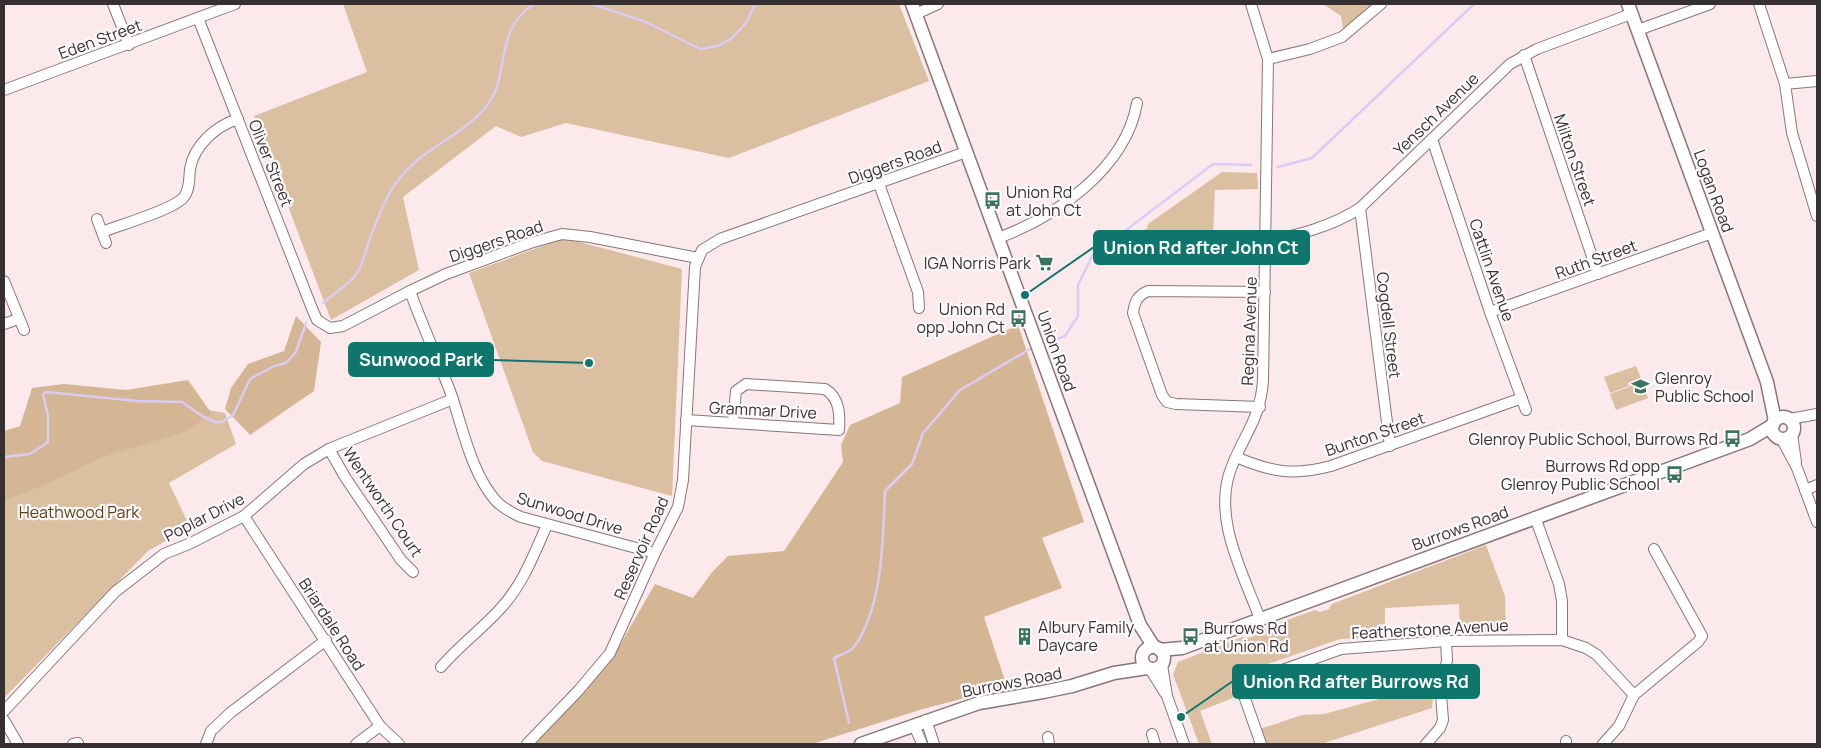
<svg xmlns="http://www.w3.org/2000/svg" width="1821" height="748" viewBox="0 0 1821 748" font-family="Manrope,sans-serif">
<rect width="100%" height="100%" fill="#fce9ec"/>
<g fill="#dabfa0">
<path d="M343,4H899L929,81L729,158L566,123L521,137L496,126L403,197L419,270L331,320L254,116L367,72Z"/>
<path d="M1323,4H1372L1354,21L1343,28L1341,16Z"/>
<path d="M1222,172L1257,173L1258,189L1215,190L1213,235H1144L1138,231L1147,229L1148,224Z"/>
<path d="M564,238L682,269L672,496L542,461L533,452L469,273Z"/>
<path d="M1636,366L1642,381L1610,393L1604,377Z"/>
<path d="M1642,382L1648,398L1616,410L1610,394Z"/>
<path d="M196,408L225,413L236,444L169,483L190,527L148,551L4,698V448Z"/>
<path d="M1486,545L1505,596L1506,632L1460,633L1459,604L1385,608V637L1340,639L1236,675L1231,690L1233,698L1200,711L1212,744H1199L1173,674L1178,662L1242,637C1249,639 1255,637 1259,630L1315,610L1320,612L1329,609L1332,604Z"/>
<path d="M1434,687L1432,708L1321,744H1267L1260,729L1302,715L1324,714L1416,689Z"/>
</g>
<g fill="#d5b694">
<path d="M296,316L321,342L314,391L250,435L225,409L231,388L248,364L284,351Z"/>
<path d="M1018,325L1084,522L1042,538L1062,588L984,617L1007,687L923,709L812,744H532L613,657L655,584L693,598L713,571L728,556L784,551L843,462L841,445L850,425L900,403L902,377Z"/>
<path d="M188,380L212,414L182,433L105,456L42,486L4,500V431L20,426L32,388L64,384L126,390Z"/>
</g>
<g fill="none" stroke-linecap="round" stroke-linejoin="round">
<g stroke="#daccf4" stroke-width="2.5">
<path d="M592,4L646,22L700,49L717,46L731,39L746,23L755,4"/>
<path d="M1278,167L1312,158L1474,4"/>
<path d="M323,303C333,294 347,286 355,276C362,267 366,251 369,241C377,220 385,197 399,179C422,148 464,136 488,104C511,72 493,31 534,4"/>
<path d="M1047,343L1065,336L1078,316V285L1092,256L1213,164L1251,165"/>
<path d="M4,457L30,454L48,442V416L43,394L47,392L137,401L182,402L202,416L215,422H222L233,415L250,379L274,366L286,363L296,352L306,323"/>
<path d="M849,723L834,658C840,655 850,652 854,647C883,608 883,538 885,491L912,464L923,433L960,390L1030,349"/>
</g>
<defs>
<g id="minor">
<path d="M113,4L129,45"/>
<path d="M1251,4L1268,59L1263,381C1260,419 1245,433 1232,466C1211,516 1243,573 1260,619"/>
<path d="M1759,4L1785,84L1792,133L1817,216"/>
<path d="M916,14L938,4"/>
<path d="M198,18L313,311L317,320L330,328L343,326L410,291L446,274L530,243L562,234L590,237L698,258"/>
<path d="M1638,30L1710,4"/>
<path d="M1524,55L1598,274"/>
<path d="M1268,59L1310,49L1342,37L1381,4"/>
<path d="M1785,84L1817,81"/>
<path d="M4,90L235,4"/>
<path d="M1432,139L1490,312L1526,410"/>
<path d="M879,184L918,292L919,308"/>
<path d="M1360,208L1390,446"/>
<path d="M97,219L106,243"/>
<path d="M102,232C120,225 172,210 183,198C190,191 189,178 190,169C194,145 216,126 238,119"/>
<path d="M998,238C1056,217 1126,168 1137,103"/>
<path d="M1266,239C1293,239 1338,223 1360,208L1510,64L1537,49L1631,14"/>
<path d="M4,281L24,330"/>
<path d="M410,291C422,325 437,357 450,391C463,427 470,471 496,501C503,508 512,513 521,517L655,553"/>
<path d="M1490,312L1712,233"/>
<path d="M4,324L18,319"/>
<path d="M1260,407L1176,404L1167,402L1162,395L1133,313C1135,301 1137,296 1148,291L1265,292"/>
<path d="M1790,419L1817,414"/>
<path d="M686,420L839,430C840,415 840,398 825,389L746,384L736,391L733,423"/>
<path d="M1792,434L1796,462"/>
<path d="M1781,438L1797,468L1817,522"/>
<path d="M329,449L345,477L401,560L413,572"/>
<path d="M1236,457C1271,472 1293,476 1331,466L1522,398"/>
<path d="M1805,490L1817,485"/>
<path d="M244,516L380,726L399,744"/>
<path d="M1535,517L1559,584L1562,601V640"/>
<path d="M1162,665L1167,696L1184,744"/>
<path d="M441,667C459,646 482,629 501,608C523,584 534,554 547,525"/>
<path d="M1150,669L1165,693"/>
<path d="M4,711L115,592L164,554L191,543L244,516L304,464L329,449L453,399"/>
<path d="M4,720L18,744"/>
<path d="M926,720L934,744"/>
<path d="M914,725L922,744"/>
<path d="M1152,734L1155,744"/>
<path d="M1048,737L1049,744"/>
<path d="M1566,741V744"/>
<path d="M73,744L78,743"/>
<path d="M206,744L211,731L230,713L326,640"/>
<path d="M356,744L380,726"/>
<path d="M527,744L578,691L610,653L655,553L678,507L683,480L695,267L702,250L720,239L966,152"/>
<path d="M1261,744L1244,696V690L1249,682L1341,649L1446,641L1562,640L1586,648L1597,655L1634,695"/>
<path d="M1426,744L1440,728L1443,720L1441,695L1447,660L1446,641"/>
<path d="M1603,744L1619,726L1634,695L1698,642L1702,636L1654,549"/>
</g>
<g id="major">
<path d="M912,4L1140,625L1154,647"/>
<path d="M1628,4L1767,382L1775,421"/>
<circle cx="1783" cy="428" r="11"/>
<circle cx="1153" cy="658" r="11"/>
<path d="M1160,650L1182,648L1750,439L1773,425"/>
<path d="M861,744L979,703L1043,692L1072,686L1114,673L1147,668"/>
</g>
</defs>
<use href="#minor" stroke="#877679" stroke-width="12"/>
<use href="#major" stroke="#877679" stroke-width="15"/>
<use href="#minor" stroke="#fff" stroke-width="10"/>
<use href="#major" stroke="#fff" stroke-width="12"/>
</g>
<defs>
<symbol id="bus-bare" viewBox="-9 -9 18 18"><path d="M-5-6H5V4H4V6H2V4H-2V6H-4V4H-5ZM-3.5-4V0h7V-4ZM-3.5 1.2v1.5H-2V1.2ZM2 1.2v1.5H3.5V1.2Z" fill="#3a745e" stroke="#fefafb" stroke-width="2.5" paint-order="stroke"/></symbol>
<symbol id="supermarket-bare" viewBox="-9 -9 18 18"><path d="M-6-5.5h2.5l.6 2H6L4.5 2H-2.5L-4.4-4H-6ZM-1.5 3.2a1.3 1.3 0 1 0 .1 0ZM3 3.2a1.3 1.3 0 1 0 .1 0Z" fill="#3a745e" stroke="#fefafb" stroke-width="2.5" paint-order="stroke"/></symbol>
<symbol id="school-bare" viewBox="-9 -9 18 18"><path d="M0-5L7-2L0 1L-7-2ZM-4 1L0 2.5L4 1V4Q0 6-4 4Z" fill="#3a745e" stroke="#fefafb" stroke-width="2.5" paint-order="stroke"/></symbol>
<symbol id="building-bare" viewBox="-9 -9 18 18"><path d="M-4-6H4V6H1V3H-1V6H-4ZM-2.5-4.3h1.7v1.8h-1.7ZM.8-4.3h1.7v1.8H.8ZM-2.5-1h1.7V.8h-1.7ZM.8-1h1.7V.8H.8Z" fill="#3a745e" stroke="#fefafb" stroke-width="2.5" paint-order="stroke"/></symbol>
</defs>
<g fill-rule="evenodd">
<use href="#bus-bare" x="980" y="188" width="25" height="25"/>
<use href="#supermarket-bare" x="1032" y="250" width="25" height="25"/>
<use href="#bus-bare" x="1006" y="306" width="25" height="25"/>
<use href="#school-bare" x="1628" y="374" width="25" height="25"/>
<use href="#bus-bare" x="1720" y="426" width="25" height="25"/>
<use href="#bus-bare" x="1662" y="462" width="25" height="25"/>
<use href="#building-bare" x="1012" y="624" width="25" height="25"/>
<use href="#bus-bare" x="1178" y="624" width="25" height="25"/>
</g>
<g text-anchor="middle" stroke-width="4.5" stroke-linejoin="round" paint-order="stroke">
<g font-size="16" fill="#373032" stroke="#fefafb">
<text transform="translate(100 39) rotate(-20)" y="6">Eden Street</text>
<text transform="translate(1436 114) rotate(-44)" y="6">Yensch Avenue</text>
<text transform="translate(1575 160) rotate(71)" y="6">Milton Street</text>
<text transform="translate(895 162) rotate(-20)" y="6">Diggers Road</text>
<text transform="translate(271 163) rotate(68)" y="6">Oliver Street</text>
<text transform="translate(1714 191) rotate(70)" y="6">Logan Road</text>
<text transform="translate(496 241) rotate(-19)" y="6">Diggers Road</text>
<text transform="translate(1596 259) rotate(-20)" y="6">Ruth Street</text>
<text transform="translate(1492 270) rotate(71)" y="6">Cattlin Avenue</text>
<text transform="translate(1389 325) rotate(83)" y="6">Cogdell Street</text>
<text transform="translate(1249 331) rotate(-88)" y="6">Regina Avenue</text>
<text transform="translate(1057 351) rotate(70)" y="6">Union Road</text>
<text transform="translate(763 410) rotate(3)" y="6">Grammar Drive</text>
<text transform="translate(1375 434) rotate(-19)" y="6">Bunton Street</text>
<text transform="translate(383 502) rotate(56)" y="6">Wentworth Court</text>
<text transform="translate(570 513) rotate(17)" y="6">Sunwood Drive</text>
<text transform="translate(204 517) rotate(-27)" y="6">Poplar Drive</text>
<text transform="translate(1460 528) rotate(-20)" y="6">Burrows Road</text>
<text transform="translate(641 548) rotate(-66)" y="6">Reservoir Road</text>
<text transform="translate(332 624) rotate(57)" y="6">Briardale Road</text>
<text transform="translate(1430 629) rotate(-3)" y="6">Featherstone Avenue</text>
<text transform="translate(1012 682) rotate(-11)" y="6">Burrows Road</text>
</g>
<g font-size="16" fill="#373032" stroke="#fefafb" text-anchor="start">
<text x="1006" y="198">Union Rd<tspan x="1006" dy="18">at John Ct</tspan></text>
<text x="1031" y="269" text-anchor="end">IGA Norris Park</text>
<text x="1005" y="315" text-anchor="end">Union Rd<tspan x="1005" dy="18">opp John Ct</tspan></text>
<text x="1655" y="384">Glenroy<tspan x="1655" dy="18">Public School</tspan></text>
<text x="1718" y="445" text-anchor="end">Glenroy Public School, Burrows Rd</text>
<text x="1660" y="472" text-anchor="end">Burrows Rd opp<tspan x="1660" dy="18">Glenroy Public School</tspan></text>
<text x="1038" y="633">Albury Family<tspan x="1038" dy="18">Daycare</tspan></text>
<text x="1204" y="634">Burrows Rd<tspan x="1204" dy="18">at Union Rd</tspan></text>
</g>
<g font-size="16" fill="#5d3e15" stroke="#fefafb">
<text x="79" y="518">Heathwood Park</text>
</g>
</g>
<path fill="none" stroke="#0f766e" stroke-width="2" d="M1025 295L1094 247M589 363L493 360M1181 717L1233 681"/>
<g fill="#0f766e" stroke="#fefafb" stroke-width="2">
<circle cx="1025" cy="295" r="5"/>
<circle cx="589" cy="363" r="5"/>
<circle cx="1181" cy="717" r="5"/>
</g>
<g fill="#0f766e" stroke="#0f766e" stroke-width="2">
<rect x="1094" y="231" width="215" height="33" rx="5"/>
<rect x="349" y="343" width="144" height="33" rx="5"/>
<rect x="1233" y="665" width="246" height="33" rx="5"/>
</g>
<g font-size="18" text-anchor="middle" font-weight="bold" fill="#fff">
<text x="1201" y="254">Union Rd after John Ct</text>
<text x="421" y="366">Sunwood Park</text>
<text x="1356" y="688">Union Rd after Burrows Rd</text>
</g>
<rect width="1821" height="748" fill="none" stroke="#373032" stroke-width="10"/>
</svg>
